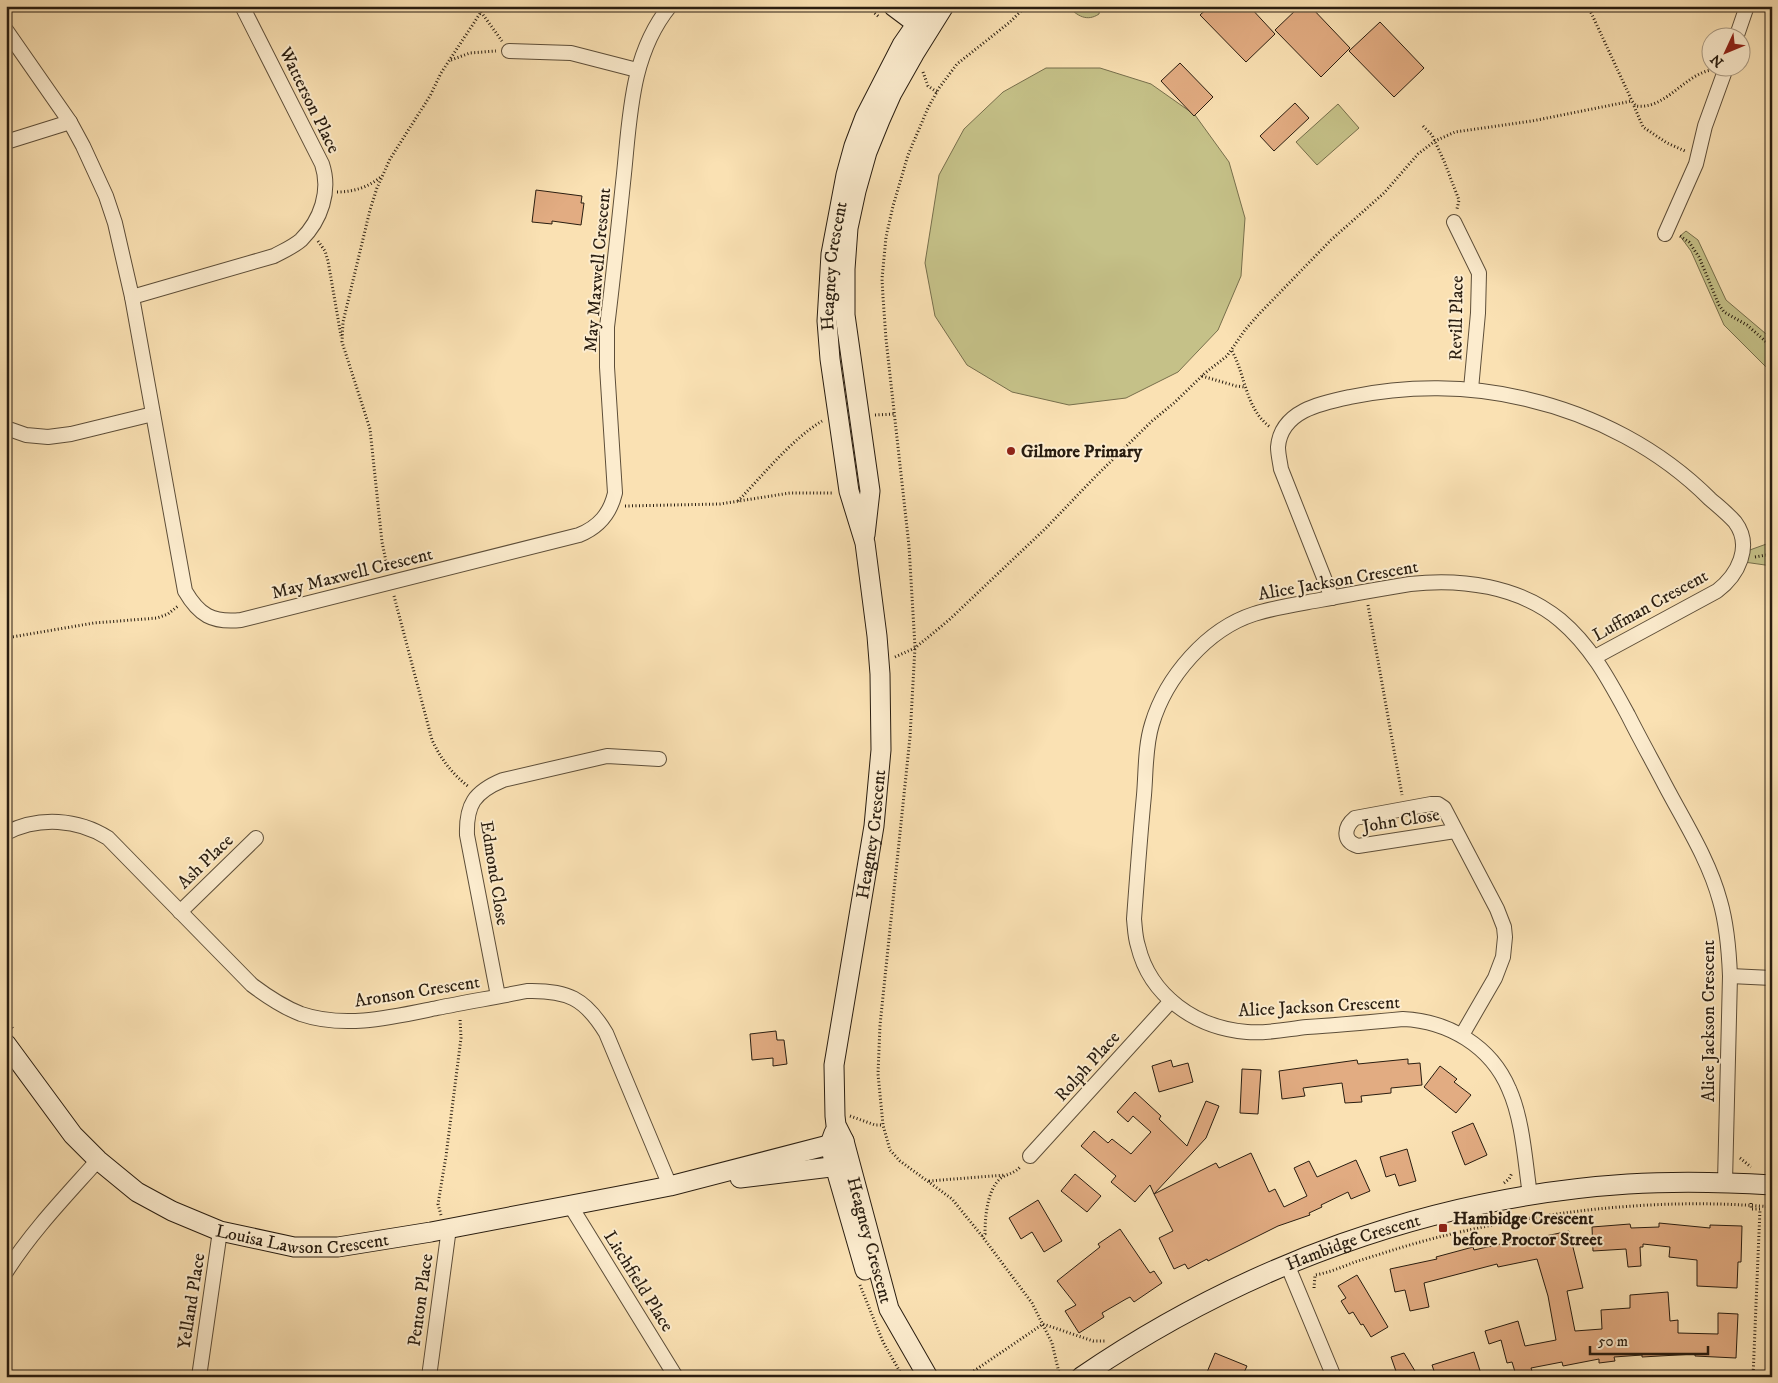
<svg xmlns="http://www.w3.org/2000/svg" width="1778" height="1383" viewBox="0 0 1778 1383" font-family="'IM FELL DW Pica',serif">
<rect width="100%" height="100%" fill="#fae1b3"/>
<filter id="stains"><feTurbulence type="fractalNoise" baseFrequency=".004" numOctaves="4"/><feColorMatrix values="0 0 0 0 .2 0 0 0 0 .09 0 0 0 0 .02 0 0 0 .5 -.17"/></filter>
<radialGradient id="worn" r=".72"><stop offset=".6" stop-color="#630" stop-opacity="0"/><stop offset="1" stop-color="#630" stop-opacity=".3"/></radialGradient>
<g fill="#c5c188" stroke="#776f4c">
<path d="M1068,6H1100V7L1099,14C1087,22 1077,16 1068,6Z"/>
<path d="M1046,68H1100L1151,84L1195,115L1229,162L1245,218L1241,276L1218,330L1178,372L1126,398L1069,405L1012,392L967,365L935,316L925,263L939,175L964,129L1003,92Z"/>
<path d="M1338,104L1359,128L1317,165L1296,142Z"/>
<path d="M1686,231L1698,240L1726,300L1772,339V373L1724,325L1691,251L1680,236Z"/>
<path d="M1772,542V566L1744,562L1747,551Z"/>
</g>
<g fill="#e2ac82" stroke="#291d10">
<path d="M1210,6H1249L1275,34L1246,62L1200,15Z"/>
<path d="M1300,6H1310L1350,48L1321,77L1275,30Z"/>
<path d="M1380,22L1424,68L1394,97L1349,51Z"/>
<path d="M1180,63L1213,97L1194,116L1161,81Z"/>
<path d="M1295,103L1309,118L1274,151L1260,136Z"/>
<path d="M536,190L582,196L581,203H584L581,225L552,221V224L532,222Z"/>
<path d="M776,1031L777,1040H784L787,1064L773,1066V1058L752,1060L750,1034Z"/>
<path d="M1408,1059V1064L1420,1063L1422,1085L1391,1088V1093L1361,1096L1362,1102L1345,1103L1342,1083L1303,1088L1305,1096L1282,1099L1279,1071L1357,1060L1358,1064Z"/>
<path d="M1171,1060L1173,1067L1188,1063L1193,1082L1159,1092L1152,1066Z"/>
<path d="M1440,1066L1457,1079L1454,1082L1471,1095L1456,1113L1424,1087Z"/>
<path d="M1242,1069L1261,1070L1258,1114L1240,1113Z"/>
<path d="M1135,1092L1161,1116L1159,1119L1187,1146L1206,1101L1219,1106L1206,1138L1154,1194L1150,1185L1135,1202L1111,1182L1116,1176L1081,1146L1094,1131L1108,1143L1112,1139L1131,1154L1151,1132L1133,1116L1128,1122L1117,1112Z"/>
<path d="M1473,1123L1487,1155L1465,1165L1452,1132Z"/>
<path d="M1407,1149L1416,1181L1399,1186L1395,1174L1386,1177L1380,1157Z"/>
<path d="M1251,1153L1269,1192L1275,1189L1284,1207L1307,1196L1294,1168L1309,1161L1317,1177L1356,1160L1370,1191L1351,1199L1348,1192L1321,1205L1322,1207L1309,1213L1310,1215L1278,1226L1208,1261L1207,1259L1188,1269L1185,1264L1174,1269L1159,1238L1173,1231L1154,1194L1216,1163L1219,1168Z"/>
<path d="M1075,1174L1101,1196L1087,1212L1061,1191Z"/>
<path d="M1038,1200L1062,1241L1044,1252L1032,1232L1021,1239L1009,1218Z"/>
<path d="M1659,1223L1710,1228V1225L1742,1226L1741,1262H1738L1737,1288L1697,1286V1260L1669,1257L1670,1247L1643,1244V1247H1640L1641,1266L1628,1267L1626,1249L1593,1251L1592,1227L1630,1224L1631,1228L1659,1227Z"/>
<path d="M1120,1229L1150,1273L1154,1271L1162,1283L1134,1302L1130,1297L1126,1299L1102,1313L1104,1317L1079,1333L1065,1311L1076,1305L1057,1281L1100,1247L1098,1244Z"/>
<path d="M1569,1231L1583,1288L1567,1291L1575,1331L1602,1329L1601,1310L1630,1308V1295L1668,1292L1670,1321L1678,1320V1333L1718,1334V1313L1738,1314L1736,1358L1695,1356V1354L1642,1357V1355L1614,1357L1615,1361L1599,1363V1359L1563,1366L1562,1362L1531,1368L1532,1371L1516,1375L1512,1362L1507,1363L1501,1340L1489,1344L1485,1331L1518,1321L1525,1346L1556,1340L1548,1296L1537,1259L1498,1267L1497,1264L1424,1283L1429,1307L1410,1311L1405,1290L1395,1292L1390,1269L1437,1259L1436,1257L1473,1247L1474,1250L1527,1238V1240Z"/>
<path d="M1357,1275L1388,1327L1371,1337L1363,1324L1361,1325L1353,1312L1349,1314L1341,1301L1346,1298L1338,1286Z"/>
<path d="M1474,1352L1482,1377H1436L1432,1365Z"/>
<path d="M1215,1353L1247,1366L1242,1377H1205Z"/>
<path d="M1404,1353L1415,1371L1403,1377H1398L1391,1357Z"/>
</g>
<g fill="none" stroke-linecap="round" stroke-linejoin="round">
<defs>
<g id="street">
<path d="M6,30L70,122L83,146L106,196L115,223L132,297L185,591C199,615 212,623 241,620L579,535C599,527 610,514 615,493L607,367V327C613,279 618,231 623,183C630,122 629,56 670,6"/>
<path d="M1736,38L1747,6"/>
<path d="M509,51L571,53L637,70"/>
<path d="M6,142L70,122"/>
<path d="M1454,222L1479,273L1478,313L1471,389"/>
<path d="M1665,234L1696,164L1705,126L1726,68"/>
<path d="M132,297L274,256C283,251 293,247 301,240C321,220 331,191 322,164L242,6"/>
<path d="M6,428L26,435L48,437L71,434L153,414"/>
<path d="M1332,598L1281,469C1280,462 1278,454 1278,447C1281,411 1321,403 1350,397C1407,385 1469,385 1526,399C1595,415 1660,449 1710,499C1718,506 1728,514 1735,522C1753,546 1738,575 1717,591L1595,657"/>
<path d="M1455,831L1358,846C1342,841 1344,827 1355,818L1431,804H1438L1444,808L1497,909L1504,927L1505,937L1503,957L1495,978L1462,1035"/>
<path d="M6,833C39,816 78,819 108,838L252,985C268,997 283,1007 301,1014C345,1029 393,1017 437,1008C467,1002 497,997 527,991C567,990 585,998 606,1033L670,1186"/>
<path d="M180,912L256,838"/>
<path d="M1730,976L1772,978"/>
<path d="M498,996L467,835C466,805 474,792 503,780L607,756L659,759"/>
<path d="M1030,1156L1171,1001"/>
<path d="M1530,1195C1525,1162 1523,1120 1509,1089C1491,1046 1448,1021 1403,1019C1371,1022 1339,1025 1307,1027C1288,1029 1266,1034 1247,1032C1196,1028 1150,996 1138,946C1135,937 1135,928 1134,919C1137,878 1140,836 1144,795C1146,772 1145,746 1152,724C1166,677 1207,629 1254,614C1276,607 1298,604 1320,600C1350,594 1380,589 1410,584C1461,578 1519,586 1560,620C1591,646 1609,680 1628,715C1640,739 1653,762 1665,785C1685,823 1709,860 1720,901C1727,925 1729,951 1730,976L1725,1182"/>
<path d="M570,1205L676,1377"/>
<path d="M1287,1264L1334,1377"/>
<path d="M6,1272C32,1231 66,1196 98,1160"/>
<path d="M199,1377L220,1231"/>
<path d="M429,1377L449,1228"/>
</g>
<g id="secondary">
<path d="M893,6L925,30"/>
<path d="M865,535L870,491L845,315V269L848,228L856,191L867,152L880,120L892,93L914,54L944,6"/>
<path id="s1" d="M6,1044L73,1135L98,1160L137,1192L172,1211L220,1231L294,1247H338L431,1232L619,1196L670,1186L844,1141"/>
<path d="M834,1133L830,1144L835,1166L865,1270"/>
<path d="M740,1178L847,1165"/>
<path id="s2" d="M928,1377L889,1309L844,1141L836,1125L835,1116L834,1065L874,826L881,750L880,674L877,636L865,543L849,491L830,359L827,321L831,254L846,175L854,146L865,117L902,45L929,6"/>
<path id="s3" d="M1081,1377C1243,1266 1431,1197 1628,1184C1676,1181 1724,1182 1772,1185"/>
</g>
</defs>
<use href="#street" stroke="#5d4e39" stroke-width="16"/>
<use href="#secondary" stroke="#291d10" stroke-width="21"/>
<g stroke="#291d10" stroke-width="3" stroke-dasharray="1 2.5" stroke-linecap="butt">
<path d="M867,6L879,17"/>
<path d="M1026,6L1010,22L957,64L939,88L928,108L908,155L893,206L886,237L882,279L883,297L886,339L909,546L915,647L910,737L880,1025L878,1074L883,1125L890,1150L900,1161L952,1199L982,1236L1032,1303L1052,1343L1060,1377"/>
<path d="M1588,6L1632,101"/>
<path d="M481,12L502,41"/>
<path d="M451,60L470,53L496,51"/>
<path d="M923,72L928,86L937,92"/>
<path d="M1634,106L1643,127L1667,143L1685,151"/>
<path d="M1423,126L1432,135L1444,161L1459,200L1457,209"/>
<path d="M337,192C354,192 369,187 382,176"/>
<path d="M1680,236L1689,242L1699,257L1719,305L1724,312L1747,325L1772,347"/>
<path d="M318,241L325,251L328,261L341,336"/>
<path d="M1232,351C1246,376 1245,408 1270,427"/>
<path d="M1202,376L1236,386L1245,387"/>
<path d="M875,415L894,414"/>
<path d="M738,501C763,475 792,439 822,421"/>
<path d="M625,506L720,504L790,493H833"/>
<path d="M1755,557L1772,554"/>
<path d="M388,571L382,542L370,429L342,342L343,322L370,210L377,188L390,159L430,96L441,73L481,12L477,6"/>
<path d="M394,596L432,740C441,759 452,774 469,787"/>
<path d="M1368,605L1402,795"/>
<path d="M6,638L94,623L157,618L168,614L178,606"/>
<path d="M895,657L915,648L949,620L1046,528L1096,476L1152,421L1174,403L1205,373L1227,356L1245,330L1259,314L1331,240L1384,193L1418,154L1435,141L1455,132L1532,121L1632,101L1636,106C1665,110 1684,75 1711,70"/>
<path d="M6,1019L13,1029"/>
<path d="M850,1116L875,1125H883"/>
<path d="M1740,1158L1751,1167"/>
<path d="M929,1181L1005,1175"/>
<path d="M1504,1183L1509,1179L1512,1173"/>
<path d="M1751,1203V1209H1760L1753,1377"/>
<path d="M441,1215L438,1204L446,1156L461,1038L460,1018"/>
<path d="M982,1236L985,1234C985,1218 987,1189 1001,1178C1009,1173 1014,1174 1021,1166"/>
<path d="M860,1285L883,1342L903,1377"/>
<path d="M1314,1288L1315,1275C1328,1273 1342,1267 1355,1262C1380,1254 1405,1246 1431,1239C1541,1211 1658,1197 1772,1207"/>
<path d="M965,1377L1043,1324L1093,1341H1105"/>
</g>
<use href="#street" stroke="#fcecce" stroke-width="14"/>
<use href="#secondary" stroke="#fcecce" stroke-width="19"/>
</g>
<g fill="#8f2418" stroke="#fcecce" stroke-width="2">
<circle cx="1011" cy="451" r="5"/>
<rect x="1438" y="1223" width="10" height="10" rx="2.5"/>
</g>
<g text-anchor="middle" stroke-width="4" stroke-linejoin="round" paint-order="stroke">
<g font-size="18" fill="#291d10" stroke="#fcecce">
<text transform="translate(310 100) rotate(64)" y="6">Watterson Place</text>
<text dy="6" stroke="none"><textPath href="#s2" startOffset="1138">Heagney Crescent</textPath></text>
<text transform="translate(597 270) rotate(-85)" y="6">May Maxwell Crescent</text>
<text transform="translate(1456 318) rotate(-89)" y="6">Revill Place</text>
<text transform="translate(352 573) rotate(-14)" y="6">May Maxwell Crescent</text>
<text transform="translate(1338 580) rotate(-10)" y="6">Alice Jackson Crescent</text>
<text transform="translate(1650 605) rotate(-29)" y="6">Luffman Crescent</text>
<text transform="translate(1401 820) rotate(-9)" y="6">John Close</text>
<text dy="6" stroke="none"><textPath href="#s2" startOffset="564">Heagney Crescent</textPath></text>
<text transform="translate(205 861) rotate(-44)" y="6">Ash Place</text>
<text transform="translate(495 873) rotate(81)" y="6">Edmond Close</text>
<text transform="translate(417 991) rotate(-9)" y="6">Aronson Crescent</text>
<text transform="translate(1319 1006) rotate(-3)" y="6">Alice Jackson Crescent</text>
<text transform="translate(1708 1021) rotate(-90)" y="6">Alice Jackson Crescent</text>
<text transform="translate(1087 1066) rotate(-48)" y="6">Rolph Place</text>
<text dy="6" stroke="none"><textPath href="#s1" startOffset="374">Louisa Lawson Crescent</textPath></text>
<text transform="translate(870 1240) rotate(75)" y="6">Heagney Crescent</text>
<text dy="6" stroke="none"><textPath href="#s3" startOffset="305">Hambidge Crescent</textPath></text>
<text transform="translate(639 1281) rotate(58)" y="6">Litchfield Place</text>
<text transform="translate(420 1300) rotate(-82)" y="6">Penton Place</text>
<text transform="translate(191 1301) rotate(-81)" y="6">Yelland Place</text>
</g>
<g font-size="18" font-weight="bold" fill="#291d10" stroke="#fcecce" text-anchor="start">
<text x="1021" y="457">Gilmore Primary</text>
<text x="1453" y="1224">Hambidge Crescent<tspan x="1453" dy="21">before Proctor Street</tspan></text>
</g>
</g>
<rect width="1778" height="1383" fill="none" stroke="#fae1b3" stroke-width="25"/>
<rect x="8" y="8" width="1763" height="1368" fill="none" stroke="#291d10" stroke-width="2.5"/>
<rect x="12" y="12" width="1753" height="1358" fill="none" stroke="#291d10"/>
<g transform="translate(1726 52) rotate(226)"><circle r="24" fill="#fcecce" stroke="#a89982"/>
<path d="M0-4L9 19L0 12L-9 19Z" fill="#8f2418"/>
<text y="-8" font-size="14" font-weight="bold" text-anchor="middle" fill="#291d10">N</text>
</g>
<path d="M1590 1346v8h118v-8" fill="none" stroke="#291d10" stroke-width="2.5"/>
<text x="1598" y="1346" font-size="15" fill="#291d10" stroke="#fcecce" stroke-width="4" paint-order="stroke">50 m</text>
<rect width="100%" height="100%" filter="url(#stains)"/>
<rect width="100%" height="100%" fill="url(#worn)"/>
</svg>
